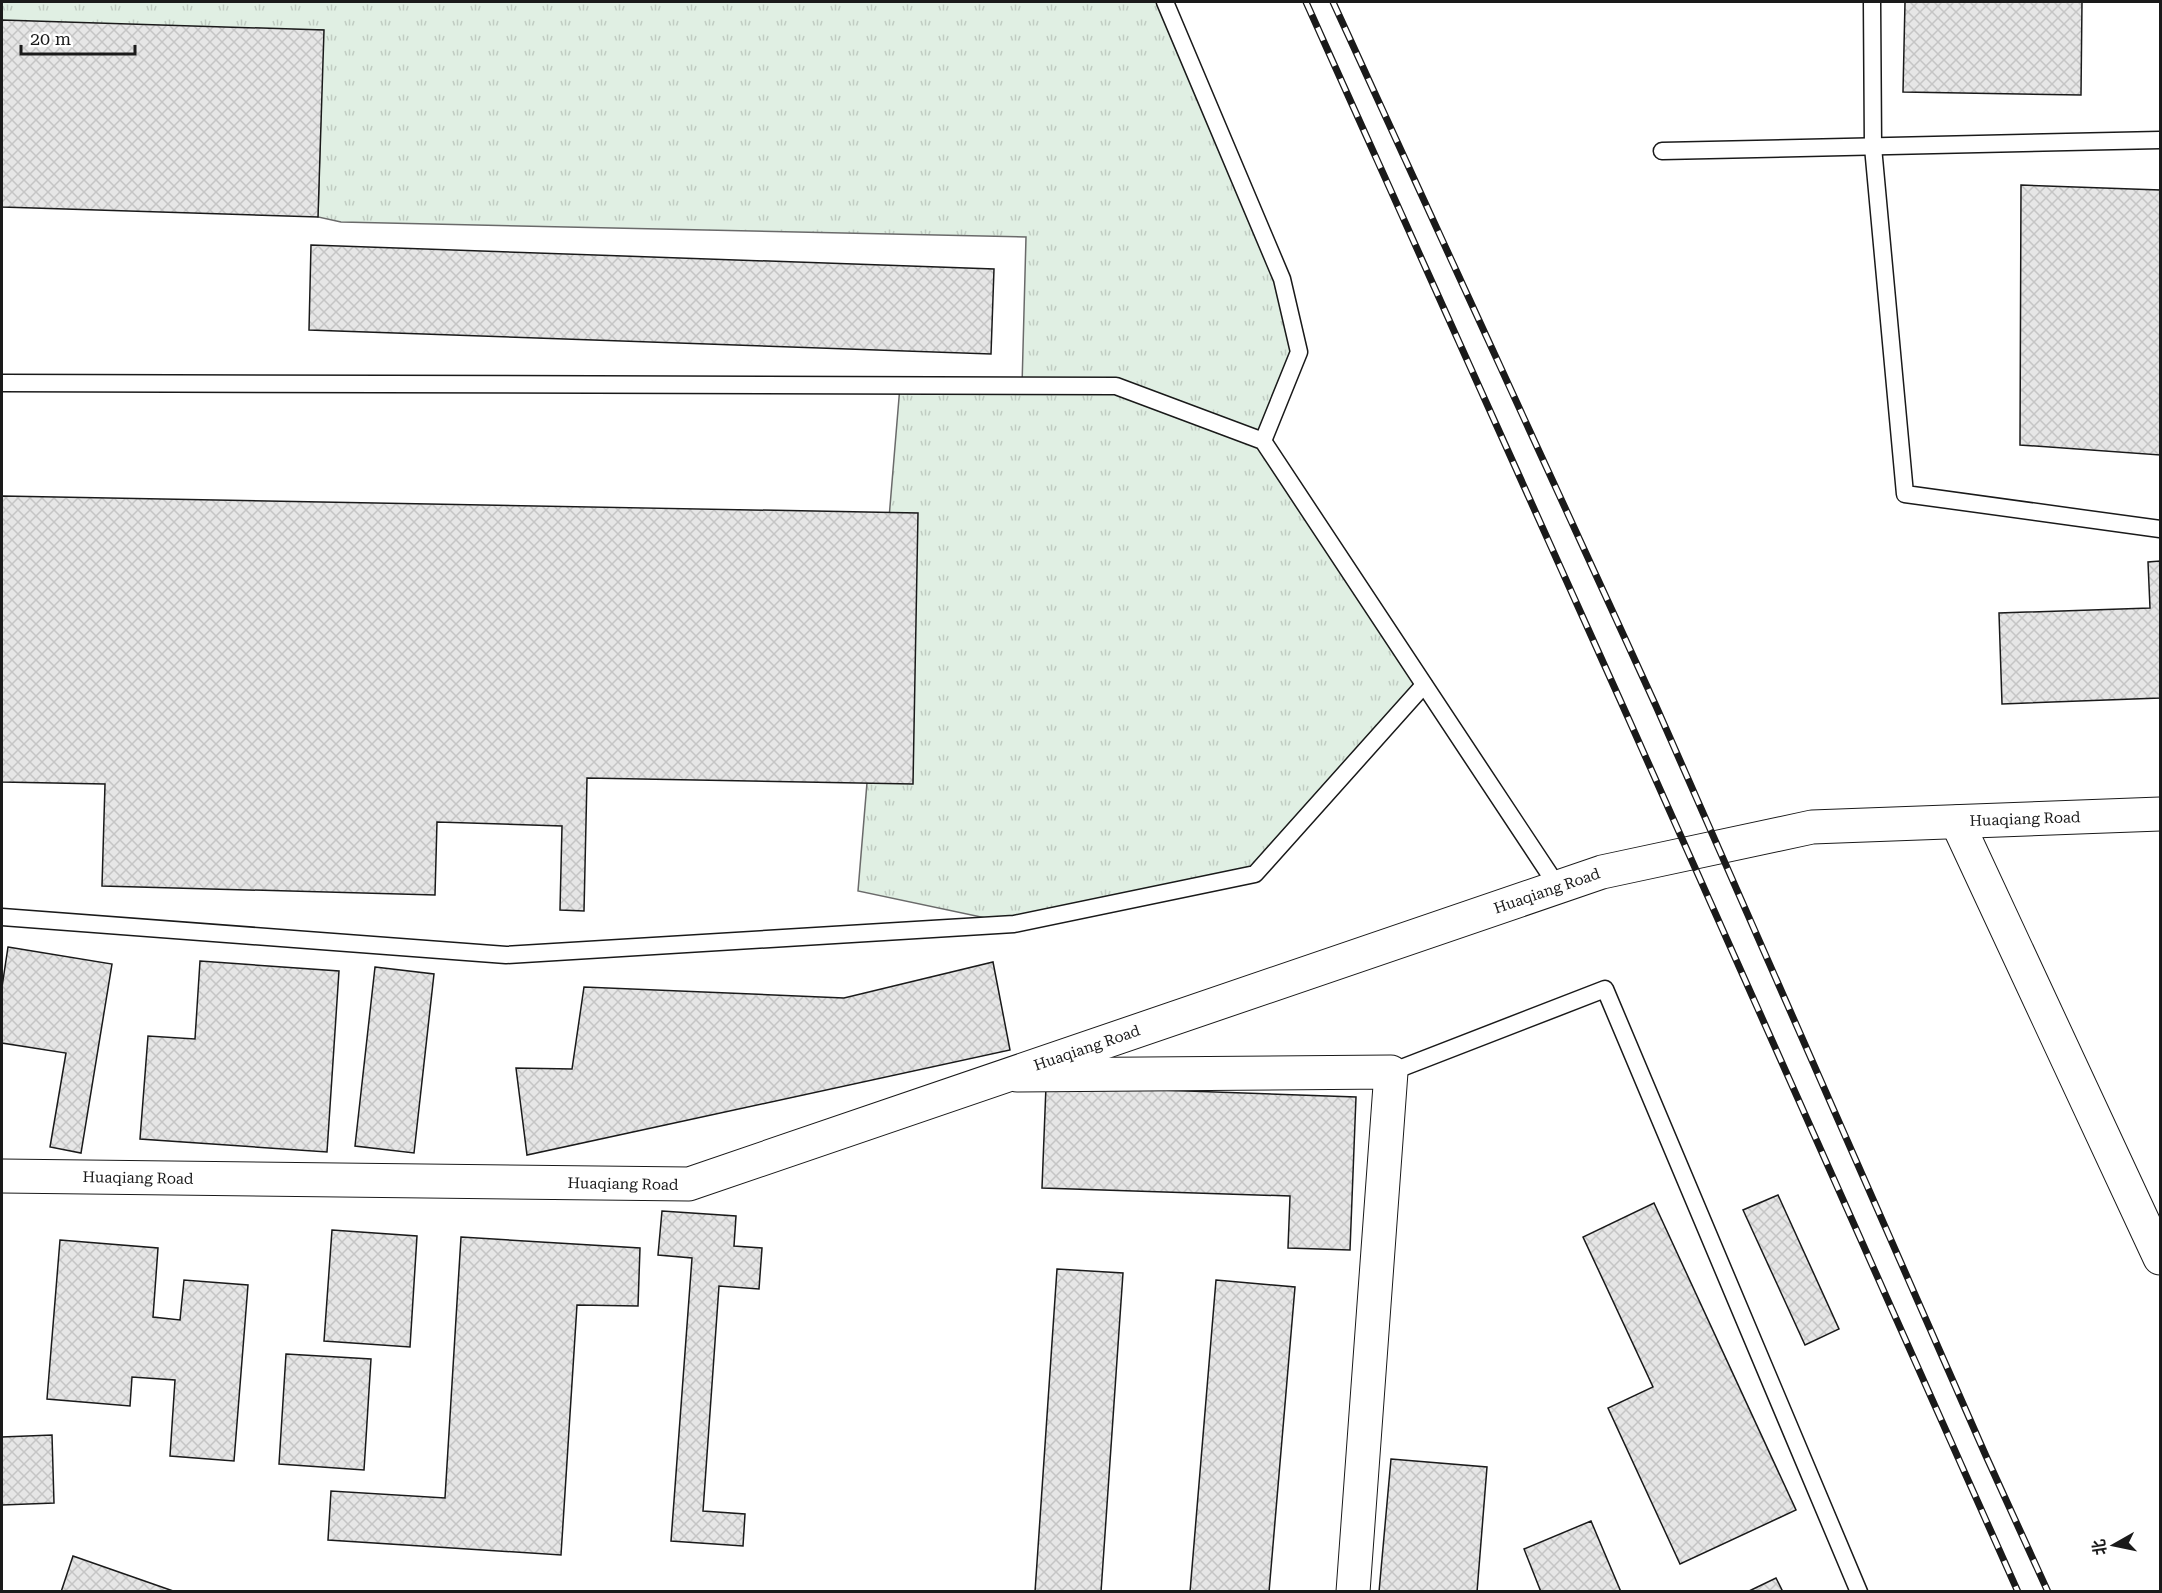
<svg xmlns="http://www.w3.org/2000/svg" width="2162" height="1593" viewBox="0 0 2162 1593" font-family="'Roboto Serif','Noto Sans SC',serif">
<defs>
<pattern id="grass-tufts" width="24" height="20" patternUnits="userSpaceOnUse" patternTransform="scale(1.5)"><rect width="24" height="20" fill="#e0efe3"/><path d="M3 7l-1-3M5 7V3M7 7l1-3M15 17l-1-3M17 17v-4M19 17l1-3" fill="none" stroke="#c0ccc2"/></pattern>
<pattern id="building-cross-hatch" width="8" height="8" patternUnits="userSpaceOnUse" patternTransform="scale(1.5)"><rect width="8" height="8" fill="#e6e6e6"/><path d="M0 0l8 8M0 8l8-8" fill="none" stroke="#c5c5c5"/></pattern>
</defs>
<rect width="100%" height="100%" fill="#fff"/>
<path fill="url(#grass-tufts)" stroke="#6a6a6a" stroke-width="1.5" d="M2,2H1165L1282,279L1299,352L1263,441L1424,685L1255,874L1014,924L858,891L900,386H1022L1026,237L341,222L318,217L323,30L2,29Z"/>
<g fill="url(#building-cross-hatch)" stroke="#1a1a1a" stroke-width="1.5">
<path d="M1905,2H2082L2081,95L1903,92Z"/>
<path d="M2,20L324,30L318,217L2,207Z"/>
<path d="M2021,185L2160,190V455L2020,445Z"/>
<path d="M311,245L994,269L991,354L309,330Z"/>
<path d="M2,496L918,513L913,784L587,778L584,911L560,910L562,826L437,822L435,895L102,886L105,784L2,782Z"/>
<path d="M2160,561V698L2002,704L1999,613L2150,608L2148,562Z"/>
<path d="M8,947L112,964L81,1153L50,1147L66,1053L2,1043V987Z"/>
<path d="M200,961L339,971L327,1152L140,1139L148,1036L195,1039Z"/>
<path d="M993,962L1010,1050L527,1155L516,1068L572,1069L584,987L844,998Z"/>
<path d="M375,967L434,974L414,1153L355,1146Z"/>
<path d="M1046,1086L1356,1097L1350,1250L1288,1248L1290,1196L1042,1188Z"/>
<path d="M1778,1195L1839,1329L1805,1345L1743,1210Z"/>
<path d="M1654,1203L1796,1510L1680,1564L1608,1408L1653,1387L1583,1237Z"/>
<path d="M662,1211L736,1216L734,1246L762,1248L759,1289L719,1286L703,1511L745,1514L743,1546L671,1541L692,1258L658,1255Z"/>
<path d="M332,1230L417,1236L410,1347L324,1341Z"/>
<path d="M461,1237L640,1248L638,1306L577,1305L561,1555L328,1540L331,1491L445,1498Z"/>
<path d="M60,1240L158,1248L153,1317L180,1320L184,1280L248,1285L234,1461L170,1456L175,1380L132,1377L130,1406L47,1399Z"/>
<path d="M1057,1269L1123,1273L1101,1592H1035Z"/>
<path d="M1216,1280L1295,1287L1269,1592H1190Z"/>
<path d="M286,1354L371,1359L364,1470L279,1464Z"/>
<path d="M52,1435L54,1503L2,1505V1437Z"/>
<path d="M1391,1459L1487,1467L1477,1592H1379Z"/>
<path d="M1591,1521L1621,1592H1541L1524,1549Z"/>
<path d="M73,1556L176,1592H61Z"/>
<path d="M1776,1578L1783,1592H1747Z"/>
</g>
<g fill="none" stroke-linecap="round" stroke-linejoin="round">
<defs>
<g id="service">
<path d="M1165,2L1282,279L1299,352L1263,441"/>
<path d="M1872,2L1873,147L1905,494L2160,529"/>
<path d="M1662,151L2160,140"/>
<path d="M2,383L1116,386L1263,441L1558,887"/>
<path d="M2,917L506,955L1014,924L1255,874L1424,685"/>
<path d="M1391,1072L1605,989L1859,1592"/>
</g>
<g id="minor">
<path d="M1957,822L2160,1258"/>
<path d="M1017,1075L1391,1072L1353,1592"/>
</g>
<path id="tertiary" d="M2,1176L689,1184L1602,872L1812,827L2160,814"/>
</defs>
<use href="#service" stroke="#1a1a1a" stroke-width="19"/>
<use href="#minor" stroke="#1a1a1a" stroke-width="35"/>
<use href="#tertiary" stroke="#1a1a1a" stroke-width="35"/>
<use href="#service" stroke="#fff" stroke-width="16"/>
<use href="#minor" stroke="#fff" stroke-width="33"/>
<use href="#tertiary" stroke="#fff" stroke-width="33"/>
<defs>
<g id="rail">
<path d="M1306,2L1630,722L2018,1592"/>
<path d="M1333,2L1656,706L1986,1456L2048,1592"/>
</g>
</defs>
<use href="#rail" stroke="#1a1a1a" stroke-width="7"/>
<use href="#rail" stroke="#fff" stroke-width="4.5" stroke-dasharray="14" stroke-linecap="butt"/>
</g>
<g text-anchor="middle" stroke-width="4.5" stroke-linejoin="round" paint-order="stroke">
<g font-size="15" fill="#1a1a1a" stroke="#fff">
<text transform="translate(2025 819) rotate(-2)" y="5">Huaqiang Road</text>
<text transform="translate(1547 891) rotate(-19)" y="5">Huaqiang Road</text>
<text transform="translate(1087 1048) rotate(-19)" y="5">Huaqiang Road</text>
<text transform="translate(138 1178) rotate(1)" y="5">Huaqiang Road</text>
<text transform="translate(623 1184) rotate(1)" y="5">Huaqiang Road</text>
</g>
</g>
<rect width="2162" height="1593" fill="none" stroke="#1a1a1a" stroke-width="6"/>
<g transform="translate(2114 1545) rotate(261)" stroke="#ffffff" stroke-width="4.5" paint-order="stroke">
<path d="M0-4.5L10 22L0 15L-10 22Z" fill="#1a1a1a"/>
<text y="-9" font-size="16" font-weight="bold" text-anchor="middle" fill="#1a1a1a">北</text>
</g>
<path d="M21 45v9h114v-9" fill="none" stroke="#1a1a1a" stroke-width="3"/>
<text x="30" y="45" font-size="18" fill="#1a1a1a" stroke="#ffffff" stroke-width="4.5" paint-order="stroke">20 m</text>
</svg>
